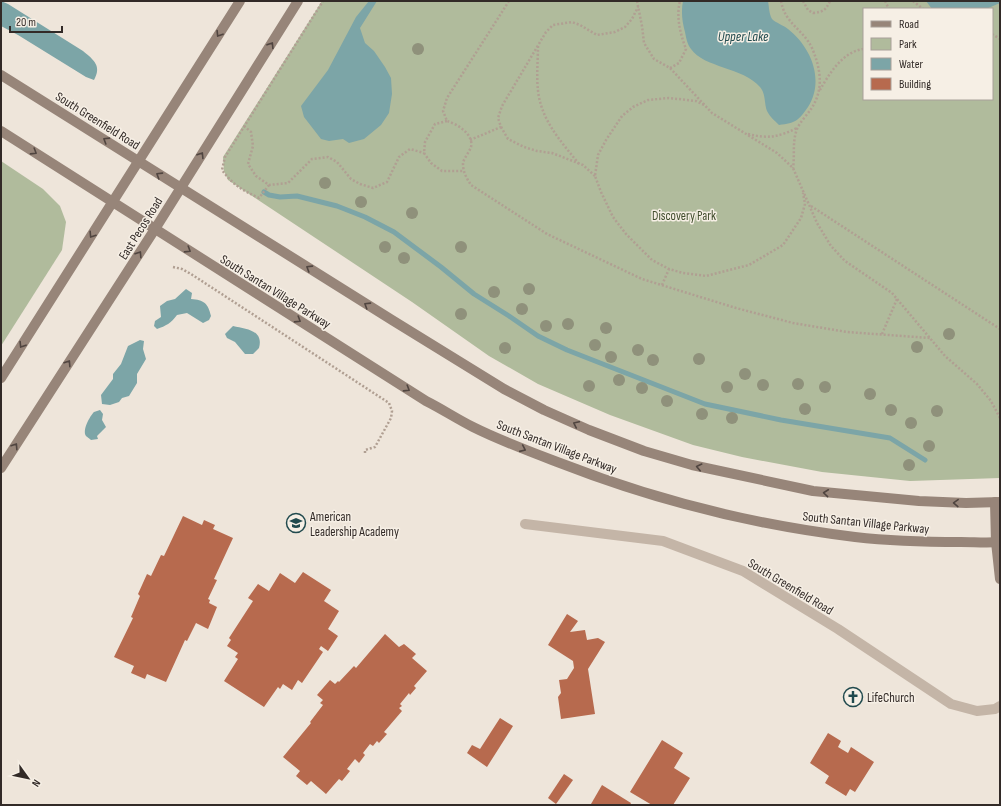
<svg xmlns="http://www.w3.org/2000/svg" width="1001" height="806" viewBox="0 0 1001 806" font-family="'Sofia Sans Condensed',sans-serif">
<rect width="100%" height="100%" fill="#eee5da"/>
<g fill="#b0bb9c" fill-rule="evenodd">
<path d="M322,1H1000V478L910,481L822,472L742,457L693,445L610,415L538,384L489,356L412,302L228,180L224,171L223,157ZM864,9H992V99H864Z"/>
<path d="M1,161L43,189L60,206L66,222L62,250L1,346Z"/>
</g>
<g fill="#7ca5a7">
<path d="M1,1L8,4L83,51C94,60 102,66 94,80L86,77L18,35L1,26Z"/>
<path d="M369,1H377L360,28L365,43L374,51L385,67L391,78L392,94L389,113L381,125L364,139L349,143L343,139L329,141L321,139L304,117L301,106L328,70L356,17Z"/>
<path d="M683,1H768C769,6 769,14 772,19C776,23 783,25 788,29C811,47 825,80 808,107C798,121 796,123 779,125C774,120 770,117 767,111C764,103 766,94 760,87C743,67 704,68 691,49C687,44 686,37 685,32C682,21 681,11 683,1Z"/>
<path d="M926,1H1000V3L986,9H932Z"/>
<path d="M186,289L192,293L191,299C204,300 208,303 211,316L209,320L203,323L187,313L177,315C171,323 166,326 157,329L154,326L155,321L161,317L160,306L167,301L175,299Z"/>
<path d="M233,326C246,329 264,330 259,348L253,354H245L235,342L227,338L225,334Z"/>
<path d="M140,340L144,341L143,349L146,359L137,374V383L129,396L122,398L119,402L110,405L102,404L101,395L113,379V374L121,364L128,346Z"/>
<path d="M100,410L103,414L102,420L106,427L97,436L98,439L91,440C90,439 86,436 86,436C82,430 90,416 94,412C96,411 98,411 100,410Z"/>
</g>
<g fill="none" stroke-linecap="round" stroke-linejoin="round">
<path stroke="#7ca5a7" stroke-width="5" d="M264,192L269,195L280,197L297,196L337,206L365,217L394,232L441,267L474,294L509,316L538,336L567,350L705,404L781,420L890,438L925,460"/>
</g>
<g fill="#b76a4e">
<path d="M183,516L202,525L204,520L215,525L213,529L233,538L214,579L217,580L208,599L210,600L209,603L217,607L208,629L196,623L187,641L185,640L166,682L147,674L145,679L131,673L134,666L114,657L133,618L131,617L140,596L138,594L147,574L151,576L161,555L164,556Z"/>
<path d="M303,572L331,590L324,601L339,611L328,629L338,636L328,651L321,646L319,649L323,652L302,683L298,680L292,690L283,684L280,689L278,687L264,707L224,681L238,659L235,657L238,653L227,646L231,640L229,638L253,601L248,598L258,584L269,591L280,573L295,583Z"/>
<path d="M567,614L578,621L570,632L585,630L587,640L598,638L605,642L588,669L595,714L561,719L558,697L561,693L559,680L567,679L574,668L573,661L548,645Z"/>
<path d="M385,634L399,647L404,644L416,654L412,658L427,671L414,686L416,688L410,695L409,693L400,704L402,706L399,708L402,711L384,732L387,734L379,743L377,741L373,746L370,744L363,753L365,755L359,763L355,759L347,769L350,771L342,781L339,779L326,794L311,781L307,785L296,776L300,771L283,757L311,723L310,722L323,705L320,703L323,700L317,695L330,680L335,684L338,681L339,682L354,666L356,668Z"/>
<path d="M500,718L513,726L487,767L467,753L472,745L480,749Z"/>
<path d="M828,733L841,741L838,747L848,753L851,747L874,762L855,792L850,789L846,796L825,783L829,776L810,763Z"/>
<path d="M662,740L683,753L674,768L690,778L673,805H652L630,792Z"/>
<path d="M564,774L573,780L556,804L548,798Z"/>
<path d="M602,785L631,803L630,805H593L591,804Z"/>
</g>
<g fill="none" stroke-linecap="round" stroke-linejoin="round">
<g stroke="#b09f92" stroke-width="2.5" stroke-dasharray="2 2" stroke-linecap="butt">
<path d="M509,1L447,98L443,111L447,121C457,124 474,134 471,147C469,153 463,159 463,164C463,172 467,179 471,185L547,234L642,279L736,308L793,323L847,332L930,338"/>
<path d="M637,1L642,26L644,43L654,59L670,68L712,113L777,153L793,168L817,223L831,246L845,261L892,293L945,356L977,384L991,401L1000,418"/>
<path d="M781,1C785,24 803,29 812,48C821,69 824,90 811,109C807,115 800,122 797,129C792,142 795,155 793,168"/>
<path d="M803,1L808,10L813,13C823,12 826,10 830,1"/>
<path d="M885,1L889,9"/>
<path d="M913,1L923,9"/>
<path d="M992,34L1000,39"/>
<path d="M538,46C538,64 535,87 541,105C548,128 564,145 579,164"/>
<path d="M670,68L679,63L686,49C680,33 676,17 680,1"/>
<path d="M820,90C829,74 843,51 864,49"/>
<path d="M704,105L696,101L669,98L648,100L633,107L622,116L606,140L598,155L595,176L601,192L613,217L626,234L652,260L669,269L683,273L706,276L749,265L783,245L801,218L805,204L803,193"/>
<path d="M447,121L435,124L425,142L424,153L431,163L442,171H464"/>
<path d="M244,126L251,132L253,146L248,164L256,176L269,185L288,183L312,159L328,157L337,162L351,179L360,184L373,188L387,182L399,157L410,149L424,153"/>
<path d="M501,127L508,139L524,147L537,151L552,153L583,165L595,176"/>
<path d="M748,134C769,139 778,137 797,128"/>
<path d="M470,140L501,127L498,118L502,106L546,32L553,25L572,22L580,25L597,35L615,32L625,27L632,19L638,7"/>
<path d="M269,185L259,198C242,190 233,185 222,170L225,157L323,1"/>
<path d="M811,206L1000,329"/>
<path d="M173,267L182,269L191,274L389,403L392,411L391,418L375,447L365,450V453"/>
<path d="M662,285L669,269"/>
<path d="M882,334L897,299"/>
</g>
<path stroke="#c4b5a7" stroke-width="10" d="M525,524L663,541L743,571L838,629L951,704L977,711L995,709L1000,706"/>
<g stroke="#978579" stroke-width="10">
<path d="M1,75L392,320L504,389L544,410L589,430L644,451L692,465L813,491L919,501L966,503L1000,502"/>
<path d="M1,131L426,401C442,409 457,419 473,427C501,441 531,452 560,463C655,500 754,525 855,537C890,541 925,542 961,542C974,542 987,543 1000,542"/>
<path d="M1,378L240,1"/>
<path d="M1,468L155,229L298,1"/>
<path d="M995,502L996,542L1000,579"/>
</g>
</g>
<g fill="#8f917b">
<circle cx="418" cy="49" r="6"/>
<circle cx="325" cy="183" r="6"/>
<circle cx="361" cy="202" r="6"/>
<circle cx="412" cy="213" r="6"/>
<circle cx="385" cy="247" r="6"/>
<circle cx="461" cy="247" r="6"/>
<circle cx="404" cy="258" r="6"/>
<circle cx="529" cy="289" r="6"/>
<circle cx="494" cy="292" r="6"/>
<circle cx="522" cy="309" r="6"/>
<circle cx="461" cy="314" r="6"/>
<circle cx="568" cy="324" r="6"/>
<circle cx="546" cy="326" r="6"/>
<circle cx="606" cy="328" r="6"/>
<circle cx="949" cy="334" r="6"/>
<circle cx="595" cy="345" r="6"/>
<circle cx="917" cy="347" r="6"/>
<circle cx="505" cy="348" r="6"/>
<circle cx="638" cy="350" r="6"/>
<circle cx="611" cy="357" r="6"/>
<circle cx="699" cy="359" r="6"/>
<circle cx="653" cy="360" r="6"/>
<circle cx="745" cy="374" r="6"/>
<circle cx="619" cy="380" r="6"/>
<circle cx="798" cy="384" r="6"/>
<circle cx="763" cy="385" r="6"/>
<circle cx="589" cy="386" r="6"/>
<circle cx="727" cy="387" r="6"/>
<circle cx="825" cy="387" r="6"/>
<circle cx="642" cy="388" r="6"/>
<circle cx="870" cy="394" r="6"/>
<circle cx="667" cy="401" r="6"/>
<circle cx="805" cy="409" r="6"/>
<circle cx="891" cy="410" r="6"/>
<circle cx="937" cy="411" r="6"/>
<circle cx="702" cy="414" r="6"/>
<circle cx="732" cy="418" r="6"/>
<circle cx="911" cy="423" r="6"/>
<circle cx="929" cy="446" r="6"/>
<circle cx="909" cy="465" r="6"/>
</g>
<defs><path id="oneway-chevron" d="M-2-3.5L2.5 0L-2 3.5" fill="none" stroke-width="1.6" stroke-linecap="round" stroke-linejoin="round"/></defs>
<g stroke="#504540">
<use href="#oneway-chevron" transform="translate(219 34) rotate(122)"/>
<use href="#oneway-chevron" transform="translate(271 45) rotate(-58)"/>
<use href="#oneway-chevron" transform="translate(106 140) rotate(-148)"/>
<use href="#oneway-chevron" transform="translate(34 152) rotate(32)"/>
<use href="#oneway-chevron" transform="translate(201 155) rotate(-58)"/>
<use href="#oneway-chevron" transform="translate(159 175) rotate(-148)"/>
<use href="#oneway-chevron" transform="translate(92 235) rotate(123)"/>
<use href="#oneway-chevron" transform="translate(188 250) rotate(32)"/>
<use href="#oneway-chevron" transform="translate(139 254) rotate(-57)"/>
<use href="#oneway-chevron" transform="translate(309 268) rotate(-148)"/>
<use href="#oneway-chevron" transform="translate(367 305) rotate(-148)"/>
<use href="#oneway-chevron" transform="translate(298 320) rotate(32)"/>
<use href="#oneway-chevron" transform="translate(22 345) rotate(122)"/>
<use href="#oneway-chevron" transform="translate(68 363) rotate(-57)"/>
<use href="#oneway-chevron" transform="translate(407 389) rotate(32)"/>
<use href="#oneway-chevron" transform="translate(576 424) rotate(-155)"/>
<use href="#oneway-chevron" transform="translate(15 446) rotate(-57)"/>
<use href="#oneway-chevron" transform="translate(523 449) rotate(24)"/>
<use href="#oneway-chevron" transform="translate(699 467) rotate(-167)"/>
<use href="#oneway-chevron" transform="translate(826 493) rotate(-174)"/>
<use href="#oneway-chevron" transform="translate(956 503) rotate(-178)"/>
</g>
<defs>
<symbol id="school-ring" viewBox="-11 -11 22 22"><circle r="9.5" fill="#f6efe5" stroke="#214a4e" stroke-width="1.5"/><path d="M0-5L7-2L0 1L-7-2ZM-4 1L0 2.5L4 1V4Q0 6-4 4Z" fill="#214a4e"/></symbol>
<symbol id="church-ring" viewBox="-11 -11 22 22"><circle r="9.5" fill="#f6efe5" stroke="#214a4e" stroke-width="1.5"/><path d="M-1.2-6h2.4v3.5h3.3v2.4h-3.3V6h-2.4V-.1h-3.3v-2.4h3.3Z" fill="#214a4e"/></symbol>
</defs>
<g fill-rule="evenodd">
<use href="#school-ring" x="285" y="512" width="22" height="22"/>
<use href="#church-ring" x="842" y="686" width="22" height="22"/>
</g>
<g text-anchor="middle" stroke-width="3" stroke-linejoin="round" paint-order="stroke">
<g font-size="13" fill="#322a27" stroke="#f6efe5">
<text transform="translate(98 120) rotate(32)" y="5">South Greenfield Road</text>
<text transform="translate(140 228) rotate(-58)" y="5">East Pecos Road</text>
<text transform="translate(276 291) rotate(32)" y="5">South Santan Village Parkway</text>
<text transform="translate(557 446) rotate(21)" y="5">South Santan Village Parkway</text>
<text transform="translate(866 522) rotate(6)" y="5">South Santan Village Parkway</text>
<text transform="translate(791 586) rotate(31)" y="5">South Greenfield Road</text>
</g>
<g font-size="13" fill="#414d2d" stroke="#f6efe5">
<text x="684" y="220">Discovery Park</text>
</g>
<g font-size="13" fill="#322a27" stroke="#f6efe5" text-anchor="start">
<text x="310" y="521">American<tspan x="310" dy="15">Leadership Academy</tspan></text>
<text x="867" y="702">LifeChurch</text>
</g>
<g font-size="14" font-style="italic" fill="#214a4e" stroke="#f6efe5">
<text x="743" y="41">Upper Lake</text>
</g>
</g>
<rect width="1001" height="806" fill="none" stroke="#322a27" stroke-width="4"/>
<rect x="863" y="8" width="130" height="92" fill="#f6efe5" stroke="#a8a099"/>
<rect x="871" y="21" width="20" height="6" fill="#978579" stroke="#a8a099"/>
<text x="899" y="28" font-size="12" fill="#322a27">Road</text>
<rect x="871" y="38" width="20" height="12" fill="#b0bb9c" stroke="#a8a099"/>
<text x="899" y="48" font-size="12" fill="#322a27">Park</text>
<rect x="871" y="58" width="20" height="12" fill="#7ca5a7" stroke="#a8a099"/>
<text x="899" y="68" font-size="12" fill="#322a27">Water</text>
<rect x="871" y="78" width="20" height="12" fill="#b76a4e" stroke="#a8a099"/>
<text x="899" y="88" font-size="12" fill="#322a27">Building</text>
<g transform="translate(28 778) rotate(123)" stroke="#f6efe5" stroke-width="3" paint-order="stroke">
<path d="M0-3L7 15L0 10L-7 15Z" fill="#322a27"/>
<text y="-6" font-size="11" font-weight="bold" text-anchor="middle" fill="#322a27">N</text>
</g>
<path d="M10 26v6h52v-6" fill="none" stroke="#322a27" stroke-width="2"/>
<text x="16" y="26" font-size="12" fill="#322a27" stroke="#f6efe5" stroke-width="3" paint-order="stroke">20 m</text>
</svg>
